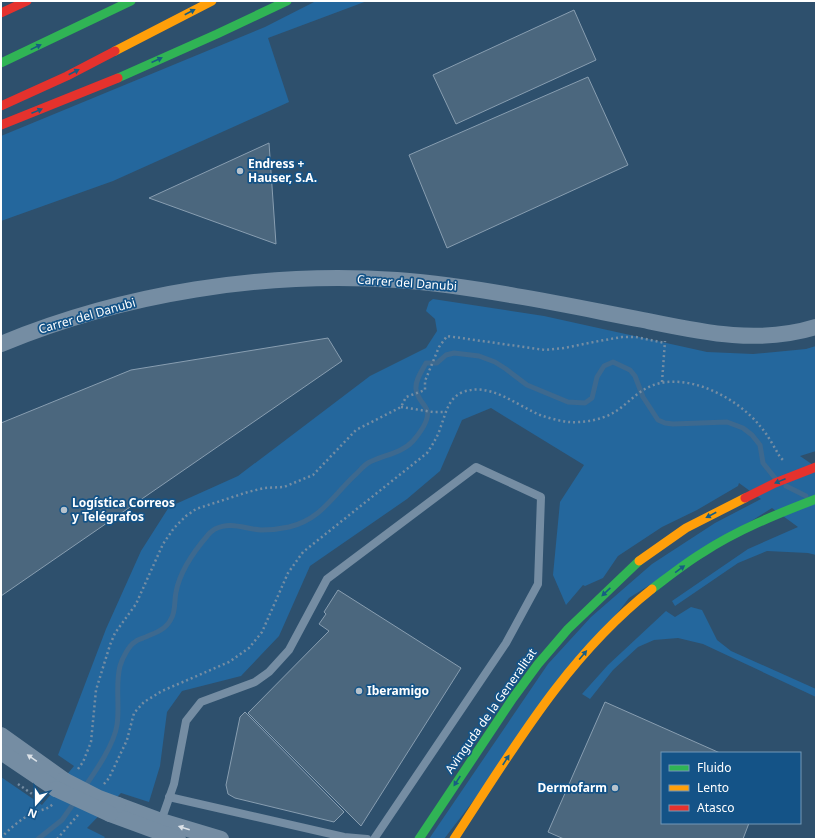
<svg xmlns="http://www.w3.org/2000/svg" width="817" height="840" viewBox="0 0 817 840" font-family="'Noto Sans',sans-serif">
<rect width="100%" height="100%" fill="#2e506d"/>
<g fill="#24679d">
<path d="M316,1H367L268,38L289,102L113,181L1,221V136L265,27Z"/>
<path d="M433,299L544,316L707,352L753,354L806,349L816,346V451L800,456L816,467V555L808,553L767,551L738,563L675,606L672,601L748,549L798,527L772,508L629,598L444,839H429L548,664L591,617L652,564L715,523L761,499L739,483L738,486L697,510L662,527L618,556L603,578L585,586L583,585L566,605L553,575L560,502L584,465L491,408L462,420L440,471L407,499L310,566L279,636L241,676L182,691L167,712L160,766L149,802L121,793L87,828L105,837L103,839H1V777L42,805L74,766L58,755L106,629L141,551L169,507L238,476L370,376L426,348L437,331L435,319L426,311L429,302Z"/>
<path d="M691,607L702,610L717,640L731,651L816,689V697L703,644L678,638L654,640L638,647L613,670L590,699L582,694L608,665L666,611L675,617Z"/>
</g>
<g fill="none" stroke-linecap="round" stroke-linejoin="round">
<g stroke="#3d698f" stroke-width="5">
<path d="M786,486L806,496"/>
<path d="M84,788C95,772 114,745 117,725C120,706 115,685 120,666C122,659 129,645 135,642C137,640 141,639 143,638C153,634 166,630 171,619C176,611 174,601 176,592C180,571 195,550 208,535C210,532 212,531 215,529C231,521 245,529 261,530C270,530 280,529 289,527C321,519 332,497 354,476C359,472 363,466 368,463C382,455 401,454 413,441C419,434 432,418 426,408C422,401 417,398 416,389C415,380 422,371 426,363H437L446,355L454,353L479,356L495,362L506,369L527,385L568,402L585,403L592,398L597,377L604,366L613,362L630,370L635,376L643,397L658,420L665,423L673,424L727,422L743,428L752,435L760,445L763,463L775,478"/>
<path d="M38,839L62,820L76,800"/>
</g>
</g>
<g fill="#4b677e" stroke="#889eb1">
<path d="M574,10L596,60L456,124L433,75Z"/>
<path d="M588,77L628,165L447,248L409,155Z"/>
<path d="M269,143L276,244L149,198Z"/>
<path d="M328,338L342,361L1,596V423L131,370Z"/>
<path d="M338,590L461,668L361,826L248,713L329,631L319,624L326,614L324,612Z"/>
<path d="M605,702L720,753H662V823H749L743,839H564L548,832Z"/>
<path d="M245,712L344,812L334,822L235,798L228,794L226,785L240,717Z"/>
</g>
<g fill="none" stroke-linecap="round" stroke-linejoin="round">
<g stroke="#758da3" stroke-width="2.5" stroke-dasharray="2 3" stroke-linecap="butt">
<path d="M662,382L665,341"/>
<path d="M401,407L433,412H445"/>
<path d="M78,769L83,762L91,742L96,690L110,645L115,633L136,604L163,544L174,528L186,516L196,509L248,492L264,488L284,487L313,475L356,430L401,407L406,397L425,390V381L439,347L447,336L545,350L564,348L599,341L622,337H636L665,343"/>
<path d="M18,784L35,796"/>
<path d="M104,784L109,778L127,740L134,713L144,702L162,691L229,662L249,648L262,632L288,573L303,552L427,453C433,444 438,436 441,426C446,413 448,398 463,392C490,382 516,405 540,415C549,418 559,421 569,422C583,423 601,420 613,413C624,407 633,396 645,389C681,368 736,396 760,426C768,435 774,447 780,457L783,460"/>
<path d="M1,838C9,829 22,818 33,813C41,809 45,811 53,804"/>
<path d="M57,839L78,815"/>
</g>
<g stroke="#758da3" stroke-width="8">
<path d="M169,797L344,837L367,839"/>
<path d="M161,821L174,784L186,721L201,702L255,682L269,672L289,650L327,579L476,467L541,497L538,584L506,643L374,839"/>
</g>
<g stroke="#758da3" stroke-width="16">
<path d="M1,344C124,293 264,271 397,280C437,283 477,289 516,296C559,303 601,312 643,320C701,332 758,345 816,327"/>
<path d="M1,735L64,780"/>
<path d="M1,752L56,789"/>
<path d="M118,805L161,821L221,839"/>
<path d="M110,814L178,839"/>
</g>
<g stroke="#30b455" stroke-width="9">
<path d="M1,63L131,1"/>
<path d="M118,78L217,34L287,1"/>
<path d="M652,589C668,577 684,564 702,553C737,530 777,514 816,499"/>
<path d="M419,839L513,698L538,664L568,629L639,561"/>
</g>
<g stroke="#ff9f0a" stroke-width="9">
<path d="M115,51L212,1"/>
<path d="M639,561L686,528L745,498"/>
<path d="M454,839C513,749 566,657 652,589"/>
</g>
<g stroke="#e5322d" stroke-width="9">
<path d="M1,13L27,1"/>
<path d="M1,106L67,76L115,51"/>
<path d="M1,125L118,78"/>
</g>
<g stroke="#758da3" stroke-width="16">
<path d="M64,780L99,798L118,805"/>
<path d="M56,789L110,814"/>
</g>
<path stroke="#e5322d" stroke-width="9" d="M745,498L775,483L816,467"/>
</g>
<defs><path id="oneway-solid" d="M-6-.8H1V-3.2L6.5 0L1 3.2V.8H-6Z"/></defs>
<g fill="#175d82">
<use href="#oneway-solid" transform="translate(190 12) rotate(-28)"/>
<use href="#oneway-solid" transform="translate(36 47) rotate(-26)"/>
<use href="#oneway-solid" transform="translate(157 60) rotate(-24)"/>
<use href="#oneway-solid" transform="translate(74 72) rotate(-27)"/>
<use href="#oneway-solid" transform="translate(37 111) rotate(-22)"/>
<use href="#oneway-solid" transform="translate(780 481) rotate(158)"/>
<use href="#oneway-solid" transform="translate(711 515) rotate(152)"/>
<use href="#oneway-solid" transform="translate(680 569) rotate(-36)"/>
<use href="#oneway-solid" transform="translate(606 592) rotate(137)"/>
<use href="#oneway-solid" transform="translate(583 655) rotate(-50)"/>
<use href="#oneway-solid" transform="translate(506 760) rotate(-57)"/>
<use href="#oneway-solid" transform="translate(457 781) rotate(123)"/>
</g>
<g fill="#dce2e8">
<use href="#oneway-solid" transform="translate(32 758) rotate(-145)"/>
<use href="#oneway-solid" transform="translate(184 828) rotate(-163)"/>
</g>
<g fill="#b6c2cc" stroke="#145387" stroke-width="1.5">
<circle cx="240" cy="171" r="4"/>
<circle cx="64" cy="510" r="4"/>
<circle cx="359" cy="691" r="4"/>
<circle cx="615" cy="788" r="4"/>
</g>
<g text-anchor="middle" stroke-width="3.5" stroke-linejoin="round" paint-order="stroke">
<g font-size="12" font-weight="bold" fill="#fff" stroke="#145387" text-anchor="start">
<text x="248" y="168">Endress +<tspan x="248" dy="14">Hauser, S.A.</tspan></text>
<text x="72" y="507">Logística Correos<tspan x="72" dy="14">y Telégrafos</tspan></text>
<text x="367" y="695">Iberamigo</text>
<text x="607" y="792" text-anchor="end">Dermofarm</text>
</g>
<g font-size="12" fill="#fff" stroke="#145387">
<text transform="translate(407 283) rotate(4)" y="4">Carrer del Danubi</text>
<text transform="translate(87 316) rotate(-16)" y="4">Carrer del Danubi</text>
<text transform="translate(491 711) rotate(-55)" y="4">Avinguda de la Generalitat</text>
</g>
</g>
<rect width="817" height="840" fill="none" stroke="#ffffff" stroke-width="4"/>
<rect x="661" y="752" width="140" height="72" fill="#145387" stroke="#7298b7"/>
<rect x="669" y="765" width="20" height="6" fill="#30b455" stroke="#7298b7"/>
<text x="697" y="772" font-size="12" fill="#ffffff">Fluido</text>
<rect x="669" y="785" width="20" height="6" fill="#ff9f0a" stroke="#7298b7"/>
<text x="697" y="792" font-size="12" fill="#ffffff">Lento</text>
<rect x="669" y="805" width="20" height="6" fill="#e5322d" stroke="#7298b7"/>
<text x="697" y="812" font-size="12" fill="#ffffff">Atasco</text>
<g transform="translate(36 804) rotate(201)" stroke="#145387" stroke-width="3" paint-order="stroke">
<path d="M0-3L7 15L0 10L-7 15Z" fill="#ffffff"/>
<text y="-6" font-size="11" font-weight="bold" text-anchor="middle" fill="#ffffff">N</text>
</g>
</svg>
